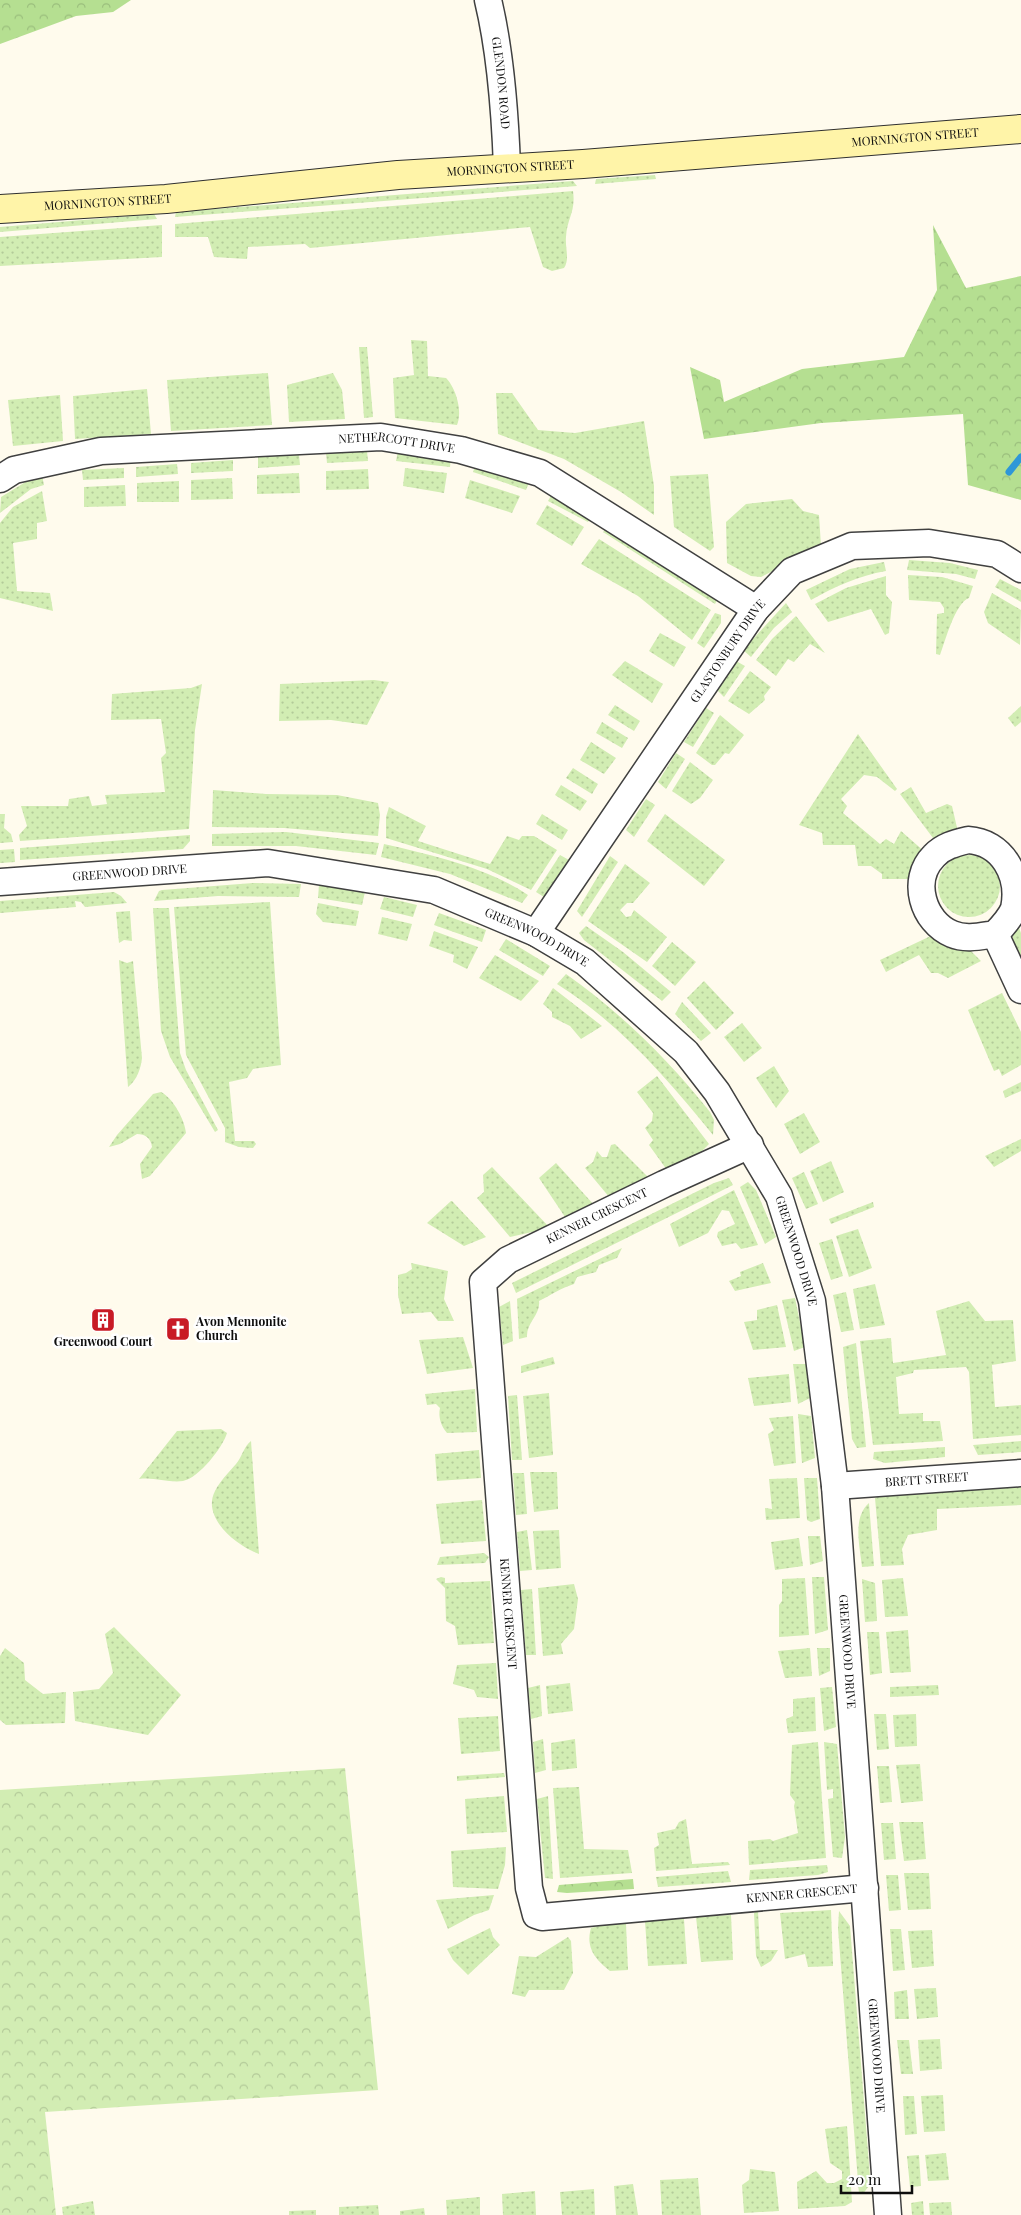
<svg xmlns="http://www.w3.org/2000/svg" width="1021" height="2215" viewBox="0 0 1021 2215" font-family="'Playfair Display',serif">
<defs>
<pattern id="grass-dots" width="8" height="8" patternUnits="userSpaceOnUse" patternTransform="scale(1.25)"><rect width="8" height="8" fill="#d2edb3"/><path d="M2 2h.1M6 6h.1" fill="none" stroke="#b3ca99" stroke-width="1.8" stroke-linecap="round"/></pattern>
<pattern id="forest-crowns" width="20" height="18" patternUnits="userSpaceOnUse" patternTransform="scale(1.25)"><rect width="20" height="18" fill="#b5df91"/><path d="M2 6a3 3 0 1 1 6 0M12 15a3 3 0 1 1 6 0" fill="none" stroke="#9abe7c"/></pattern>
<pattern id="park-crowns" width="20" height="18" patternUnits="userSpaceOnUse" patternTransform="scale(1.25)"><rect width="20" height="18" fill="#d2edb3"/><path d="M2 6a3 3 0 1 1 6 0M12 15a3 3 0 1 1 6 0" fill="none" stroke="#b3ca99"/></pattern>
</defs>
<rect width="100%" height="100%" fill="#fffbed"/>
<g fill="url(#grass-dots)">
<path d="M655,175L656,179L595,184L596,179Z"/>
<path d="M573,181L577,186L175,217L176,212Z"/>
<path d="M573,191C576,212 567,218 566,237C565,248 570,259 564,268L552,271L543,267L530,227L310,248L305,244L248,247L247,259L214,257L208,237H175V224Z"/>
<path d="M154,214L157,219L0,232V227Z"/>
<path d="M162,225V257L0,266V237Z"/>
<path d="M411,340L427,341L428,376L446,378C456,388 463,412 457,425L395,418L393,378L414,375Z"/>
<path d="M359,347H367L373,417L364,418Z"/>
<path d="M268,373L272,425L171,431L167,380Z"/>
<path d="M333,373L342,390L345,419L289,422L287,385Z"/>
<path d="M147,389L151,434L75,439L73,396Z"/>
<path d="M496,393H512L538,430L575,433L644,421L654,486V515L621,492L564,459L498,434Z"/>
<path d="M60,395L63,441L13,446L8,400Z"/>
<path d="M367,451L368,461L327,463L326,453Z"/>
<path d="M398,451L451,457L450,467L396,461Z"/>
<path d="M299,455L300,465L258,468V457Z"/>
<path d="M233,460V471L191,473V463Z"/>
<path d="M476,463L530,480L526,490L473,472Z"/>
<path d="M177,464L178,474L136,477V467Z"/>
<path d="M124,468V478L83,480L82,470Z"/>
<path d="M405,468L447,473L444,493L403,486Z"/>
<path d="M368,469L369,489L326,490V471Z"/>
<path d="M299,473L300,493L257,494V475Z"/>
<path d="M708,474L714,547L710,551L674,527L670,476Z"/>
<path d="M37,475H42L44,485L31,489L0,513L1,497Z"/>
<path d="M232,478L233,499L191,500V480Z"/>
<path d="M470,480L520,496L512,513L465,498Z"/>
<path d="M179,481V502H137V483Z"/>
<path d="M125,485L126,506L84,507V487Z"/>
<path d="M42,491L47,521L37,523V539L13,543L17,591L50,593L53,611L0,598V523L13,507Z"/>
<path d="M553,492L593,513L588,522L548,501Z"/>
<path d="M792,499L803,511L819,515L821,546L761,577L751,576L727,563L726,522L746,504Z"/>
<path d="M547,505L584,527L572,546L536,524Z"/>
<path d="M609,526L719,596L715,604L603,532Z"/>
<path d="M599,539L711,610L692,640L638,596L581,564Z"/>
<path d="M909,560L950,563L978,570L975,579L956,574L907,570Z"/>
<path d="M884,562L886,571C858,576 836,586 811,600L806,590L850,569Z"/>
<path d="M908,575L942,577L973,586L969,598C955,603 945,642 940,655L936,654L937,614L944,613V608L940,602L909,600Z"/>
<path d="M886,576V595L892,602L889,633L885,635L871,609L828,622L815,604L846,588Z"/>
<path d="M1000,579L1021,590V602L995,587Z"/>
<path d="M992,593L1021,610L1020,645L988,623L984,612Z"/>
<path d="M786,603L792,612L774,628L751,657L743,650Z"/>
<path d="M715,613L721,615V623L704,648L697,643Z"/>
<path d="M796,616L825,653L810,644L794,662L788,659L776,676L756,660L772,639Z"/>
<path d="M660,633L686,647L674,667L649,651Z"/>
<path d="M625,661L663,684L652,703L612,675Z"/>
<path d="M736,661L745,666L724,697L717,690Z"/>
<path d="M750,671L771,687L764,696L765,700L749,714L728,701Z"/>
<path d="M374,680L389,682L367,725L331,720L279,721L280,684Z"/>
<path d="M202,684L195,730L189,829L20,841L19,835L27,826L21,806H68L69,799L89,796L92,806L107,804L105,795L165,792L161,758L166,753L161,719L111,720L112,694L191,688Z"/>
<path d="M615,705L640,721L634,731L608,715Z"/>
<path d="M1021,706V722L1015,727L1008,718Z"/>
<path d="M706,708L714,713L693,747L684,742Z"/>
<path d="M720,715L744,735L729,754L725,753L715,765H712L696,753Z"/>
<path d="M602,722L628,738L622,748L596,733Z"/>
<path d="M858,734L897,789L895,791L877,777L864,775L841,799L847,806L843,813L880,844L886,839L894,844L901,831L926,853L915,879H882V874L871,866H858L855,845H823L822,833L799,825Z"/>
<path d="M591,742L616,758L604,774L580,760Z"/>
<path d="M676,753L685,759L666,789L658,782Z"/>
<path d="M690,762L713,780L700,798L691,804L672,791Z"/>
<path d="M573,768L598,784L592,794L566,778Z"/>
<path d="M561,785L587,801L580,811L555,795Z"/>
<path d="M911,787L926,813L947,804L952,806L958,832L936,842L900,794Z"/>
<path d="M213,790L266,794L337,795L378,803L380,815L378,836L284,828L212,827Z"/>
<path d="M646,799L655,805L634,837L626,830Z"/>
<path d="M389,807L426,826L418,841L490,864L507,836L519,840L522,836H534L557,850L531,890L487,869L386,838V817Z"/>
<path d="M0,814H5L4,828L11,834L13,842L0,843Z"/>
<path d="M542,814L568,830L562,840L536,824Z"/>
<path d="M665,814L725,860L704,886L647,841Z"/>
<path d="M286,832L379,843L376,855L296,846H212V834Z"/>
<path d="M190,835V841L183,849L20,860V848Z"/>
<path d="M384,844C432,855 486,867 528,895L522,903L450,874L381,857Z"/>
<path d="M14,849L15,862L0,863V850Z"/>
<circle cx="969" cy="886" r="31"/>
<path d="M560,855L569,860L544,897L536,892Z"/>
<path d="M610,856L618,862L582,917L577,911Z"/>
<path d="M625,864L650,883L633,903H627L620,910L626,917L631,916L634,910L667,937L647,962L588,921Z"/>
<path d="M253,883L301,884L299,897L218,896L154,901L159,891L162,890Z"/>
<path d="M319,885L365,892L362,905L318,898Z"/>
<path d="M114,892L121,896L127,903L85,907L81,902L75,901L76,907L0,913V901Z"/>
<path d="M384,897L417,905L413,917L380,909Z"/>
<path d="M270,902L281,1065L253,1069L247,1078L229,1082L235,1141H254L256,1144L253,1148L239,1147L225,1142V1128L186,1055L174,907Z"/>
<path d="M318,903L359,911L356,926L323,922L316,914Z"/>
<path d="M153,908H169L180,1053L186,1070L218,1130L215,1132L170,1057L161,1031Z"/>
<path d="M130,911L132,941L124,940L119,943L116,912Z"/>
<path d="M439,913L486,930L482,942L434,925Z"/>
<path d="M382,917L412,924L407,941L378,934Z"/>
<path d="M1017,922L1021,933V957C1013,941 1009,938 1017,922Z"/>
<path d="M586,926L623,952L671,992L662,1001L584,940L579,933Z"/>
<path d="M434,931L478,947L467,969L453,962L454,955L429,946Z"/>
<path d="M937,933L967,947L981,961L948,978L938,973H931L919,955L886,972L880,960Z"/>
<path d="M506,939L550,966L543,976L499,950Z"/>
<path d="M672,942L696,962L675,986L652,966Z"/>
<path d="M495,955L539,981L521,1001L479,978Z"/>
<path d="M119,960L127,963L133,961L142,1058C141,1068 137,1080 128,1087Z"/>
<path d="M566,974C621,1013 668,1059 710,1112L714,1120L713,1135C667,1078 619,1023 557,984Z"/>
<path d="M704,981L734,1013L716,1030L687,998Z"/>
<path d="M553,988L602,1026L581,1039L570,1026L552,1017V1012L543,1004Z"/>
<path d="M1002,993L1021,1032V1065L1002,1076L999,1069L994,1071L968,1010Z"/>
<path d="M682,1002L711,1033L701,1041L675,1014Z"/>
<path d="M742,1023L762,1048L744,1062L724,1037Z"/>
<path d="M774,1066L789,1091L776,1108L756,1078Z"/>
<path d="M657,1076L709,1144L702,1151L667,1170L649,1145L653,1140L645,1128L652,1121L653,1113L637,1092Z"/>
<path d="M1021,1082V1091L1005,1098L1003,1091Z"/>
<path d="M161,1092C173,1098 185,1120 186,1133L150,1176L142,1179L140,1164L152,1147C151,1138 145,1134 137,1134L120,1144L109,1147L117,1135L153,1094Z"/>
<path d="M804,1113L820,1142L800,1154L784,1124Z"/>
<path d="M1021,1139V1151L994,1167L985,1156Z"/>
<path d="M615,1144L650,1179L610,1198L585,1168L593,1162L597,1151L602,1157H607L611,1145Z"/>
<path d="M831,1161L844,1192L823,1202L810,1171Z"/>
<path d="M556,1163L595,1206L567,1220L539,1178Z"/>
<path d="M492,1167L550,1228L510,1237L477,1198L484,1192L483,1175Z"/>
<path d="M804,1172L818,1204L806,1209L792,1178Z"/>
<path d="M729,1178L733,1185L516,1293L512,1283L714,1183Z"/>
<path d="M748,1182L756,1190L776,1237L765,1244L740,1187Z"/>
<path d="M734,1190L758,1245L741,1249L736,1243L722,1246L717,1236L718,1232L735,1224L729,1211L722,1210L708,1233L679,1247L670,1224Z"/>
<path d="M451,1201H452L486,1237L464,1246L427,1223Z"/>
<path d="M873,1202L874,1207L831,1224L829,1219Z"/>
<path d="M858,1229L872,1268L849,1277L836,1236Z"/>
<path d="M832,1239L843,1276L831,1280L819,1243Z"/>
<path d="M622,1248L617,1258L599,1265L596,1272L577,1277L574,1284C561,1288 551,1295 539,1301C541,1314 526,1323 527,1337L519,1339L517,1299Z"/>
<path d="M411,1263L448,1271L444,1299L454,1321H438L431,1312L402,1314L398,1295V1275L406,1273L412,1269Z"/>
<path d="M763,1263L771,1283L735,1291L729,1281L741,1276L740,1272Z"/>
<path d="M875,1284L885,1325L860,1329L853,1289Z"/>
<path d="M846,1292L854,1330L841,1332L833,1295Z"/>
<path d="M795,1298L805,1347L794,1351L782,1300Z"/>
<path d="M510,1301L513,1341L503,1345L499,1307Z"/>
<path d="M969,1301L985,1321L1013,1320L1016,1361L992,1365L995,1407L1021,1405V1435L973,1439L969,1372L966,1367L914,1370L913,1373L896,1377L899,1414L923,1413V1421H940L943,1441L873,1445L860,1341L891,1338L893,1363L946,1355L936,1311Z"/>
<path d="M777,1305L786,1347L753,1350L744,1322L757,1320V1310Z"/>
<path d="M463,1337L473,1368L427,1374L419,1340Z"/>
<path d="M856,1343L866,1447L857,1448L852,1439L843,1347Z"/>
<path d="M553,1357L555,1364L521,1373V1366Z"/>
<path d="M793,1364H807L810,1398L798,1404Z"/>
<path d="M789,1374L791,1402L754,1406L748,1378Z"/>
<path d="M475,1389L477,1432L447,1433C441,1426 438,1417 440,1408L436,1404L427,1405L425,1394Z"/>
<path d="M549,1393L553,1455L529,1458L523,1396Z"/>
<path d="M517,1395L522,1460H512L508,1396Z"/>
<path d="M798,1414L811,1416L815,1458L802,1463Z"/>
<path d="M793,1416L796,1463L774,1466L768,1434L774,1430L769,1418Z"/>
<path d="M221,1429L227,1433C223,1447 199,1478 183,1481C169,1483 154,1477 139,1479L177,1431Z"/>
<path d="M251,1441L259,1554C237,1546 201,1518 215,1491C220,1481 229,1472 236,1464C242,1457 244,1446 251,1441Z"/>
<path d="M1021,1441V1452L978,1455L973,1445Z"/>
<path d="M945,1447V1457L885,1463L873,1459L874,1452Z"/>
<path d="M479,1450L481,1478L437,1481L435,1454Z"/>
<path d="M530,1472H557L558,1509L534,1512Z"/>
<path d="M513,1473H524L527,1514L516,1515Z"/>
<path d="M797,1478L800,1518L766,1520L765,1508L772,1509L769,1479Z"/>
<path d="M804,1478H817L820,1519L811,1522L807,1520Z"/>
<path d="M1021,1486V1505L937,1509V1530L908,1535L902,1549L904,1565L881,1566L875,1498L884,1494Z"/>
<path d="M482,1500L486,1541L441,1544L436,1504Z"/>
<path d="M869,1503L874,1566L862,1567C860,1547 852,1518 869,1503Z"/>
<path d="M527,1530L532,1570L520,1571L517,1532Z"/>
<path d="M559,1530L561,1568L536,1570L533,1531Z"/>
<path d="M808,1536H820L823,1561L810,1565Z"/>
<path d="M799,1538L803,1566L775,1570L771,1542Z"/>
<path d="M484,1553L489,1557L485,1563L437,1565L440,1557Z"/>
<path d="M441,1577L445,1578V1583L490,1581L494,1643L458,1645L455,1626L446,1621L445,1588L436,1579Z"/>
<path d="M812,1577H824L828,1630L815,1634Z"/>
<path d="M805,1578L809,1635L779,1637V1605L782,1601V1579Z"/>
<path d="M903,1578L908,1616L885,1617L882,1580Z"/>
<path d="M862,1579L875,1583L877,1621L865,1622Z"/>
<path d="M574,1584L578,1599L574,1629L561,1644L563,1654L543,1656L538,1588Z"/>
<path d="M532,1589L536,1655H526L521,1590Z"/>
<path d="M114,1627L181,1695L148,1735L75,1721L73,1692L99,1689L113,1673L105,1634Z"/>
<path d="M908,1630L911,1672L890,1673L886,1632Z"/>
<path d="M867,1632H879L882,1673L870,1675Z"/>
<path d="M5,1648L24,1663L25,1680L43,1694L66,1692L65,1723L6,1725L0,1720V1656Z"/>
<path d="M810,1648L812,1676L785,1678L778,1651Z"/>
<path d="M817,1648H830V1671L819,1676Z"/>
<path d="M496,1663L498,1699L477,1697L474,1690L453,1684L457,1665Z"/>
<path d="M570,1683L573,1711L548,1714L546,1686Z"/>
<path d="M540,1685L542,1716L531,1719L528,1688Z"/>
<path d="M938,1685L939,1695L890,1697V1687Z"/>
<path d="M832,1687L836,1727L824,1731L820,1688Z"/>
<path d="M815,1697L816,1731L788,1733L786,1719L793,1716V1699Z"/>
<path d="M874,1714H886L889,1749L877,1750Z"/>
<path d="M916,1714L917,1746L895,1747L893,1715Z"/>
<path d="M498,1716L500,1751L461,1754L458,1718Z"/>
<path d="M543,1739L546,1770L535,1773L533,1742Z"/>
<path d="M575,1739L577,1768L552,1771L551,1743Z"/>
<path d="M818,1742L826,1858L749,1865L748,1841L770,1839L773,1841L798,1833L794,1806L795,1802L790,1795L792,1745Z"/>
<path d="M824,1742L837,1744L845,1837L842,1858L833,1857L828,1799L833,1798V1789L827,1790Z"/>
<path d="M920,1764L923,1801L901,1803L896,1765Z"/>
<path d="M877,1766H889L892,1802L880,1803Z"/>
<path d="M504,1773L505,1777L457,1781V1776Z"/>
<path d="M579,1787L584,1849L628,1850L632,1873L560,1878L553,1788Z"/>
<path d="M504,1796L507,1832L467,1834L465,1799Z"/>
<path d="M548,1796L553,1879L545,1878L537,1799Z"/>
<path d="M686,1819L692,1864L728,1862L730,1865L656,1871L654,1848L659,1845L657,1833L675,1829L679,1822Z"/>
<path d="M899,1822H923L926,1859L904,1861Z"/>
<path d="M881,1823H893L896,1859L884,1860Z"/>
<path d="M506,1847L505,1865L498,1889L453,1887L451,1851Z"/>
<path d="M827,1865L828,1872L818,1875L749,1880L750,1870Z"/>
<path d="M728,1871L731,1882L658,1887L656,1877Z"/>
<path d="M904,1873H929L931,1909L908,1910Z"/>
<path d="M886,1875H898L901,1910L889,1911Z"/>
<path d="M494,1895L489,1910L474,1915L448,1929L436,1900Z"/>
<path d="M831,1910L833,1966L808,1967L805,1954L785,1959L780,1913Z"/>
<path d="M758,1911L760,1950H778L771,1961L761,1967L756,1956L754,1913Z"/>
<path d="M839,1911L850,1926L870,2177L868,2187L863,2194H859L838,1929Z"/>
<path d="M731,1915L733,1960L701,1962L696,1917Z"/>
<path d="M684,1919L687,1964L648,1966L645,1921Z"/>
<path d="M609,1923L626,1924L628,1970L610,1971C596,1960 585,1948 591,1928Z"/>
<path d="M490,1928L493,1937L500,1945L468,1975L453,1960L447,1949Z"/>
<path d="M890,1929H901L905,1970L893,1971Z"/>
<path d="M932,1930L934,1966L912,1968L908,1931Z"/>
<path d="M568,1937L571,1941L573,1973L564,1990H529L525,1997L512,1994L519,1956L536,1957Z"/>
<path d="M936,1988L938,2017L917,2019L914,1989Z"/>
<path d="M907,1990L909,2019H895L894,1992Z"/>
<path d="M940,2039L942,2069L920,2071L918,2040Z"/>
<path d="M897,2040H909L913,2074H901Z"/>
<path d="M943,2095L945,2131L924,2132L921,2096Z"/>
<path d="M903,2096H914L917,2134L905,2135Z"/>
<path d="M847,2126L852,2202L845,2206L798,2209L797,2182L816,2171L827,2183H834L842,2179V2171L830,2163L825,2129Z"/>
<path d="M946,2153L949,2180L928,2181L925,2155Z"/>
<path d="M919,2155L921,2186L910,2187L907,2156Z"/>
<path d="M750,2169L775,2172L779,2211L744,2213L742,2185L749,2180Z"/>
<path d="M698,2178L701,2215H662L660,2180Z"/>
<path d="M633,2184L638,2215H616L614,2186Z"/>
<path d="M594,2189L595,2215H562L560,2192Z"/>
<path d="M535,2191L536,2215H503L502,2194Z"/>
<path d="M480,2197V2215H447L446,2200Z"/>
<path d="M93,2201L95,2215H63L62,2207Z"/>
<path d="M923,2201L924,2215H912L911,2203Z"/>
<path d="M951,2202L952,2215H930L929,2203Z"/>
<path d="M378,2205L379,2215H339V2207Z"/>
<path d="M424,2208L425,2215H400V2211Z"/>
<path d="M316,2210V2215H289V2211Z"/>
</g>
<g fill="url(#forest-crowns)">
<path d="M0,0H131L113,12L76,16L0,44Z"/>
<path d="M933,225L966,288L1021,276V500L968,485L963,414L821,423L704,439L690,367L720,380L724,402L802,369L904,357L937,290Z"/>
<path d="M633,1879L634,1889L567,1893L557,1892L559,1885Z"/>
</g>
<path fill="url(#park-crowns)" d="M345,1768L378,2090L45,2112L56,2215H0V1790Z"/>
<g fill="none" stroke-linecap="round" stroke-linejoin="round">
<path stroke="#2e97d8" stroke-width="7" d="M1009,472L1021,457"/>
<defs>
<g id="minor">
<path id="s1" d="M488,0C501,54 505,112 507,167"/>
<path id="s2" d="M0,479L14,470L101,451L381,437L461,450L540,473L756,609"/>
<path d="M968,840C1002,842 1021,875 1014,909C1010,918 1002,927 995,934C981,936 966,940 952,934C923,922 910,880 934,856C943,846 956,843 968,840Z"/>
<path id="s3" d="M0,882L268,863L434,890L536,933L585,962L686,1052L717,1092L779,1196L812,1301L835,1486L888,2215"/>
<path id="s4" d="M536,933L756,609L792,571L852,546L929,543L997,554L1021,569"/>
<path d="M995,934L1021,990"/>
<path id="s5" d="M750,1145L664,1184L508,1260L483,1282L529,1888L536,1915L542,1917L865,1888"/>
<path id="s6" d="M835,1486L1021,1473"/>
</g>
<g id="secondary">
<path id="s7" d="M0,209L166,199L398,175L583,164L1021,129"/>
</g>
</defs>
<use href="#minor" stroke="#404040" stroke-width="29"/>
<use href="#secondary" stroke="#2f2f2f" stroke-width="30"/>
<use href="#minor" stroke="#fff" stroke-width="26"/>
<use href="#secondary" stroke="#fff4a8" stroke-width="28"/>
</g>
<defs>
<symbol id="building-square" viewBox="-11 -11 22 22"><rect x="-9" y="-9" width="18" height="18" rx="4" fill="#c81a25" stroke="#fff"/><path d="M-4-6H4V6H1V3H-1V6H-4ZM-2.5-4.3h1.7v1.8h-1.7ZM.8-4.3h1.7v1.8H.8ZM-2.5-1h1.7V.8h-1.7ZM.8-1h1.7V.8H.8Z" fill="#fff"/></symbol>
<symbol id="church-square" viewBox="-11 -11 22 22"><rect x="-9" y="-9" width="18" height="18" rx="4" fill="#c81a25" stroke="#fff"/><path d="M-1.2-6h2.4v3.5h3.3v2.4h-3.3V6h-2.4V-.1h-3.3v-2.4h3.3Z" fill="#fff"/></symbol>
</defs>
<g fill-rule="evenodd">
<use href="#building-square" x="89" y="1306" width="28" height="28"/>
<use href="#church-square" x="164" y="1315" width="28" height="28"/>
</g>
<g text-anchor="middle" stroke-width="5" stroke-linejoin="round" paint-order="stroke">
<g font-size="12" fill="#0d0d0d" stroke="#fff">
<text dy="4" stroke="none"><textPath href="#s1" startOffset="84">GLENDON ROAD</textPath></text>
<text dy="4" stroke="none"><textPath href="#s7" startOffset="918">MORNINGTON STREET</textPath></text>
<text dy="4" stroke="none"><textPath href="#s7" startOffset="512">MORNINGTON STREET</textPath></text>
<text dy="4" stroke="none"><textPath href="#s7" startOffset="108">MORNINGTON STREET</textPath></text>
<text dy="4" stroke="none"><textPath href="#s2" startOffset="402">NETHERCOTT DRIVE</textPath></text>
<text dy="4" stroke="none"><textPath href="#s4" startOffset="341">GLASTONBURY DRIVE</textPath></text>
<text dy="4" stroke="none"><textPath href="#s3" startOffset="130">GREENWOOD DRIVE</textPath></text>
<text dy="4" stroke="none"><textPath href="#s3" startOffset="550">GREENWOOD DRIVE</textPath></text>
<text transform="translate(597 1216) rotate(-26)" y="4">KENNER CRESCENT</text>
<text dy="4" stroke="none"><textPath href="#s3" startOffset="969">GREENWOOD DRIVE</textPath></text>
<text dy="4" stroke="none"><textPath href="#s6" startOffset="92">BRETT STREET</textPath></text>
<text dy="4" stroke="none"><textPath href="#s5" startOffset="634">KENNER CRESCENT</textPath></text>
<text dy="4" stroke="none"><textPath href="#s3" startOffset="1374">GREENWOOD DRIVE</textPath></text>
<text dy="4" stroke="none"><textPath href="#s5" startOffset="1204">KENNER CRESCENT</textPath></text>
<text dy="4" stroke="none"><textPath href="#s3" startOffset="1779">GREENWOOD DRIVE</textPath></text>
</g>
<g font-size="12" font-weight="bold" fill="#0d0d0d" stroke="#fff" text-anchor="start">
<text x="196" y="1326">Avon Mennonite<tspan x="196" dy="14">Church</tspan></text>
<text x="103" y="1346" text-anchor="middle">Greenwood Court</text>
</g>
</g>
<path d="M841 2185v8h71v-8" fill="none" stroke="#0d0d0d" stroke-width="2.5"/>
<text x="848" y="2185" font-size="15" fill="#0d0d0d" stroke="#ffffff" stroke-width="4" paint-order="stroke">20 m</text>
</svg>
